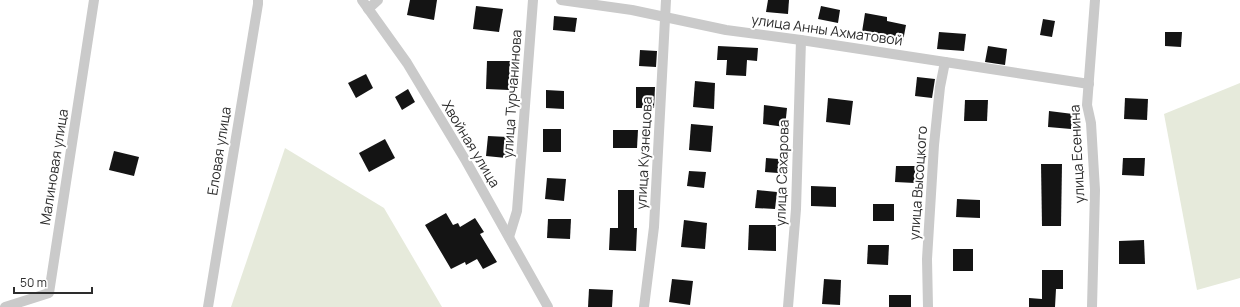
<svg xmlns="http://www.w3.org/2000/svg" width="1240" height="307" viewBox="0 0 1240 307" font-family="Manrope,sans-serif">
<rect width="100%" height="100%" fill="#fff"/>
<g fill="#e6eadb">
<path d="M1240,83V278L1197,290L1164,114Z"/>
<path d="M285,148L384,208L442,307H231Z"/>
</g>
<g fill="#141414">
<path d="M410,0H437L434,20L407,15Z"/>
<path d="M768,0H789L788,14L766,12Z"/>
<path d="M476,6L503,9L499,32L473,29Z"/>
<path d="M821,6L840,10L838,23L818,19Z"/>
<path d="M865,13L887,17V21L906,25L903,41L887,38L888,36L862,32Z"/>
<path d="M554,16L577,18L575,32L553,30Z"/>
<path d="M1043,19L1055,21L1052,37L1040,35Z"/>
<path d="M939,32L966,34L964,51L937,49Z"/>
<path d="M1165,32H1182L1181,47L1165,46Z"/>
<path d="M718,46L758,48L757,61L747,60L746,76L726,75L727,60H717Z"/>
<path d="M988,46L1007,49L1005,65L985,62Z"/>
<path d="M640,50L657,51L656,67L639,66Z"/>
<path d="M487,61H510L509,90L486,89Z"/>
<path d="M366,74L373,88L356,98L348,83Z"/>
<path d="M917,77L935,79L932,98L915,96Z"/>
<path d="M695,81L715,83L714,109L693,107Z"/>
<path d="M636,87H655L654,108H636Z"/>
<path d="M408,89L415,102L402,110L395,97Z"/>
<path d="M546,90L564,91V109L546,108Z"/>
<path d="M828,98L853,101L850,125L826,122Z"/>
<path d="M1125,98L1148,99L1147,120L1124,119Z"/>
<path d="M965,100H988L987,121H964Z"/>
<path d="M764,105L787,108L785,127L763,124Z"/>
<path d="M1049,111L1073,114L1071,129L1048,127Z"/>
<path d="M691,124L713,126L711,152L689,150Z"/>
<rect x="543" y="129" width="18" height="23"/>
<path d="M613,130H638L637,148H613Z"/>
<path d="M488,136L508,137L506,158L486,156Z"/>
<path d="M385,139L395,158L369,172L359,153Z"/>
<path d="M114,151L139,157L134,176L109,170Z"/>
<path d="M766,158L779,159L778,173L765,172Z"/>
<path d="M1123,158H1145L1144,176L1122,175Z"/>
<path d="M1041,164H1062L1061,226H1042Z"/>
<path d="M896,166H915V183L895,182Z"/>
<path d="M689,171L706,172L704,188L687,186Z"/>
<path d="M547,178L566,179L564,201L545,199Z"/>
<path d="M811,186L836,187V207L811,206Z"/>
<path d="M618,190H634V228H637L636,251L609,250L610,228H618Z"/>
<path d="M757,190L777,192L775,209L755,208Z"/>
<path d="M957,199L980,200V218L956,217Z"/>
<rect x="873" y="204" width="21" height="17"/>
<path d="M446,213L453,225L458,223L460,227L475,218L484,232L480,234L497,262L483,269L477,259L466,265L465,262L451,269L425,225Z"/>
<path d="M548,219H571L570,239L547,238Z"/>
<path d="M684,220L707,223L705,249L681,247Z"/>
<path d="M749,225H776V251L748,250Z"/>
<path d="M1144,240L1145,264H1119V241Z"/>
<path d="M868,245H889L888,265L867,264Z"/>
<rect x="953" y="249" width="20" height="22"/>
<path d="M1042,270H1063V289H1056L1055,307H1029V298L1042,299Z"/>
<path d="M672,279L693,281L690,305L669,302Z"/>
<path d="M824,279L841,280L840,305L822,304Z"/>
<path d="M589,289L613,290L612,307H588Z"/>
<rect x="889" y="295" width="22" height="12"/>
</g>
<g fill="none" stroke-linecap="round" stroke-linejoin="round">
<g stroke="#cacaca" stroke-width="10">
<path d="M362,0L407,63L466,161L548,307"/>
<path d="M561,0L632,10L726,30L801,40L1089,84"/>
<path d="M368,9L378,0"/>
<path d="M509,237L517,211L533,0"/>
<path d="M5,307L49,293L94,0"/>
<path d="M208,307L258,4V0"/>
<path d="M644,307L654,227L666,0"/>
<path d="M788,307L796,209L801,40"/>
<path d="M928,307L927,259L934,145L940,87L945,62"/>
<path d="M1092,307L1095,190L1091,123L1087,105L1095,0"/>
</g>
</g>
<g text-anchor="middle" stroke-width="4" stroke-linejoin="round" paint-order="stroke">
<g font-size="14" fill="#2d2d2d" stroke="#fff">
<text transform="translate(827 30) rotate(8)" y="5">улица Анны Ахматовой</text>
<text transform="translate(512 94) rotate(-86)" y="5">улица Турчанинова</text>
<text transform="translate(471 144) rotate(59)" y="5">Хвойная улица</text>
<text transform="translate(219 151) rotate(-81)" y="5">Еловая улица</text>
<text transform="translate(644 153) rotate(-87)" y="5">улица Кузнецова</text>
<text transform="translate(1077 154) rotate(-93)" y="5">улица Есенина</text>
<text transform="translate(54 167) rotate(-81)" y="5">Малиновая улица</text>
<text transform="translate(782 173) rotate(-88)" y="5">улица Сахарова</text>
<text transform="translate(918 183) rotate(-86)" y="5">улица Высоцкого</text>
</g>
</g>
<path d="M14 287v6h78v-6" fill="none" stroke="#2d2d2d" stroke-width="2"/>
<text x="20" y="287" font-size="12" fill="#2d2d2d" stroke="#ffffff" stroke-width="3" paint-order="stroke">50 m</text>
</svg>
